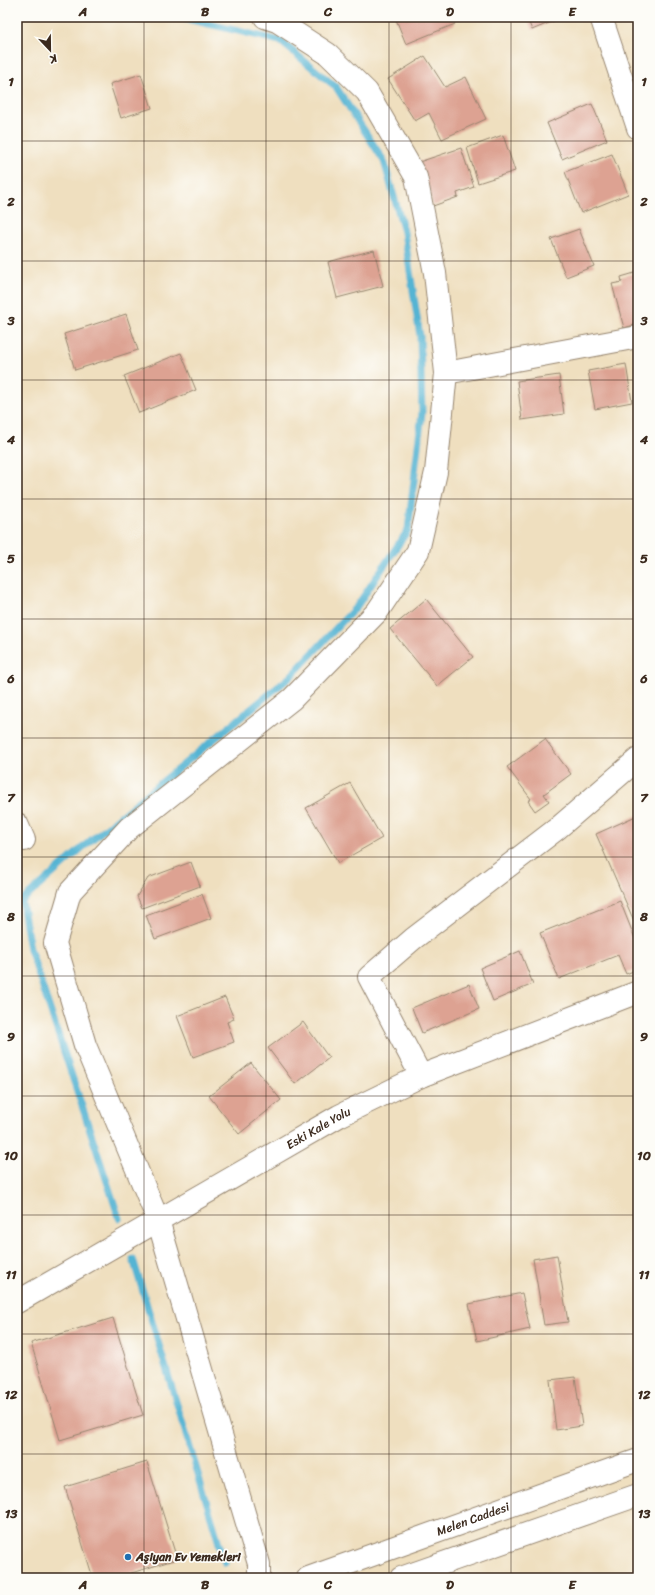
<svg xmlns="http://www.w3.org/2000/svg" width="655" height="1595" viewBox="0 0 655 1595" font-family="Sriracha,sans-serif">
<rect width="100%" height="100%" fill="#fdfcf7"/>
<filter id="ink" filterUnits="userSpaceOnUse"><feTurbulence type="fractalNoise" baseFrequency=".025" numOctaves="2"/><feDisplacementMap in="SourceGraphic" scale="8" xChannelSelector="R" yChannelSelector="G"/><feConvolveMatrix kernelMatrix="1 2 1 2 8 2 1 2 1" color-interpolation-filters="sRGB"/></filter>
<filter id="wash" filterUnits="userSpaceOnUse"><feTurbulence type="fractalNoise" baseFrequency=".012" numOctaves="4" result="noise"/><feDisplacementMap in="SourceGraphic" scale="16" xChannelSelector="R" yChannelSelector="G"/><feGaussianBlur stdDeviation="0.9" result="paint"/><feColorMatrix in="noise" values="0 0 0 0 0 0 0 0 0 0 0 0 0 0 0 0 0 1.4 0 .05"/><feComposite in="paint" operator="in"/></filter>
<g filter="url(#wash)">
<rect width="100%" height="100%" fill="#efdfbf"/>
<g fill="none" stroke-linecap="round" stroke-linejoin="round">
<g stroke="#55b4d3" stroke-width="7">
<path d="M119,1218L30,949L22,901L90,841L290,677L357,606L408,530L422,413L420,336L404,232L384,161L336,87L280,41L179,17"/>
<path d="M133,1259L225,1563"/>
</g>
</g>
<g id="blocks">
<g fill="#dda292">
<path d="M395,17H452L455,24L406,44Z"/>
<path d="M524,17H563L532,30L527,18L524,19Z"/>
<path d="M425,56L445,87L466,77L486,119L442,139L429,113L415,121L388,79Z"/>
<path d="M141,74L152,108L121,118L110,84Z"/>
<path d="M592,104L607,140L562,159L547,123Z"/>
<path d="M503,135L515,171L478,183L467,148Z"/>
<path d="M461,148L474,187L457,193L458,197L433,206L419,162Z"/>
<path d="M612,154L628,194L581,213L565,172Z"/>
<path d="M579,229L594,266L566,277L551,239Z"/>
<path d="M374,250L383,286L337,298L328,262Z"/>
<path d="M638,272V324L624,328L612,284L622,282L621,277Z"/>
<path d="M126,314L138,350L75,370L64,334Z"/>
<path d="M181,353L196,390L139,413L124,376Z"/>
<path d="M626,364L632,402L595,409L588,371Z"/>
<path d="M559,375L564,414L522,420L517,381Z"/>
<path d="M426,599L473,657L437,686L390,629Z"/>
<path d="M545,739L571,774L544,794L549,801L535,811L528,801L531,799L507,767Z"/>
<path d="M350,783L382,838L338,863L306,808Z"/>
<path d="M638,815V930L596,834Z"/>
<path d="M191,862L200,886L142,908L137,896L148,878Z"/>
<path d="M202,894L211,918L155,939L146,915Z"/>
<path d="M620,901L638,946V969L626,974L618,955L559,979L540,933Z"/>
<path d="M520,951L533,984L493,1001L480,968Z"/>
<path d="M469,984L479,1009L422,1033L412,1008Z"/>
<path d="M225,997L234,1019L227,1022L234,1042L193,1057L177,1016Z"/>
<path d="M303,1022L329,1058L295,1084L268,1048Z"/>
<path d="M251,1063L281,1100L239,1134L209,1096Z"/>
<path d="M557,1255L568,1322L544,1325L533,1259Z"/>
<path d="M522,1293L530,1329L477,1341L469,1304Z"/>
<path d="M113,1318L143,1415L60,1440L31,1343Z"/>
<path d="M575,1377L582,1426L556,1430L550,1380Z"/>
<path d="M147,1462L177,1559L115,1578H93L65,1487Z"/>
</g>
</g>
</g>
<g filter="url(#ink)">
<use href="#blocks" fill-opacity="0" stroke="#95846e" stroke-width="1"/>
<g fill="none" stroke-linecap="round" stroke-linejoin="round">
<defs>
<g id="street">
<path d="M601,17L638,128"/>
<path d="M446,373L638,337"/>
<path d="M17,824L24,840"/>
<path d="M421,1076L369,977L413,939L558,828L638,759"/>
<path d="M259,1578V1564L158,1220L85,1045L55,943L70,892L129,828L292,699L377,612L418,551L436,472L446,373L435,273L416,177L367,92L328,54L277,21L265,17"/>
</g>
<g id="secondary">
<path id="s1" d="M17,1302L339,1116L421,1076L638,992"/>
<path id="s2" d="M308,1578L638,1460"/>
<path d="M401,1578L638,1495"/>
</g>
</defs>
<use href="#street" stroke="#95846e" stroke-width="24"/>
<use href="#secondary" stroke="#95846e" stroke-width="24"/>
<use href="#street" stroke="#fff" stroke-width="22"/>
<use href="#secondary" stroke="#fff" stroke-width="22"/>
</g>
</g>
<path fill="none" stroke="#3b2a1e" stroke-width="1" stroke-opacity="0.55" d="M144,17V1578M266,17V1578M389,17V1578M511,17V1578M17,141H638M17,261H638M17,380H638M17,499H638M17,619H638M17,738H638M17,857H638M17,976H638M17,1096H638M17,1215H638M17,1334H638M17,1454H638"/>
<circle fill="#1f6fb2" stroke="#fdfcf7" stroke-width="1.5" cx="128" cy="1557" r="4"/>
<g text-anchor="middle" stroke-width="3.5" stroke-linejoin="round" paint-order="stroke">
<g font-size="12" fill="#3b2a1e" stroke="#fdfcf7">
<text dy="4" stroke="none"><textPath href="#s1" startOffset="348">Eski Kale Yolu</textPath></text>
<text dy="4" stroke="none"><textPath href="#s2" startOffset="175">Melen Caddesi</textPath></text>
</g>
<g font-size="12" font-weight="bold" fill="#3b2a1e" stroke="#fdfcf7" text-anchor="start">
<text x="136" y="1561">Aşiyan Ev Yemekleri</text>
</g>
</g>
<rect width="655" height="1595" fill="none" stroke="#fdfcf7" stroke-width="44"/>
<g transform="translate(50 50) rotate(158)" stroke="#fdfcf7" stroke-width="3" paint-order="stroke">
<path d="M0-3L7 15L0 10L-7 15Z" fill="#3b2a1e"/>
<text y="-6" font-size="11" font-weight="bold" text-anchor="middle" fill="#3b2a1e">K</text>
</g>
<rect x="22" y="22" width="611" height="1551" fill="none" stroke="#3b2a1e" stroke-width="1.5"/>
<g font-size="13" text-anchor="middle" font-weight="bold" fill="#3b2a1e">
<text x="83" y="16">A</text>
<text x="205" y="16">B</text>
<text x="328" y="16">C</text>
<text x="450" y="16">D</text>
<text x="572" y="16">E</text>
<text x="11" y="86">1</text>
<text x="644" y="86">1</text>
<text x="11" y="206">2</text>
<text x="644" y="206">2</text>
<text x="11" y="325">3</text>
<text x="644" y="325">3</text>
<text x="11" y="444">4</text>
<text x="644" y="444">4</text>
<text x="11" y="563">5</text>
<text x="644" y="563">5</text>
<text x="11" y="683">6</text>
<text x="644" y="683">6</text>
<text x="11" y="802">7</text>
<text x="644" y="802">7</text>
<text x="11" y="921">8</text>
<text x="644" y="921">8</text>
<text x="11" y="1041">9</text>
<text x="644" y="1041">9</text>
<text x="11" y="1160">10</text>
<text x="644" y="1160">10</text>
<text x="11" y="1279">11</text>
<text x="644" y="1279">11</text>
<text x="11" y="1399">12</text>
<text x="644" y="1399">12</text>
<text x="11" y="1518">13</text>
<text x="644" y="1518">13</text>
<text x="83" y="1589">A</text>
<text x="205" y="1589">B</text>
<text x="328" y="1589">C</text>
<text x="450" y="1589">D</text>
<text x="572" y="1589">E</text>
</g>
</svg>
